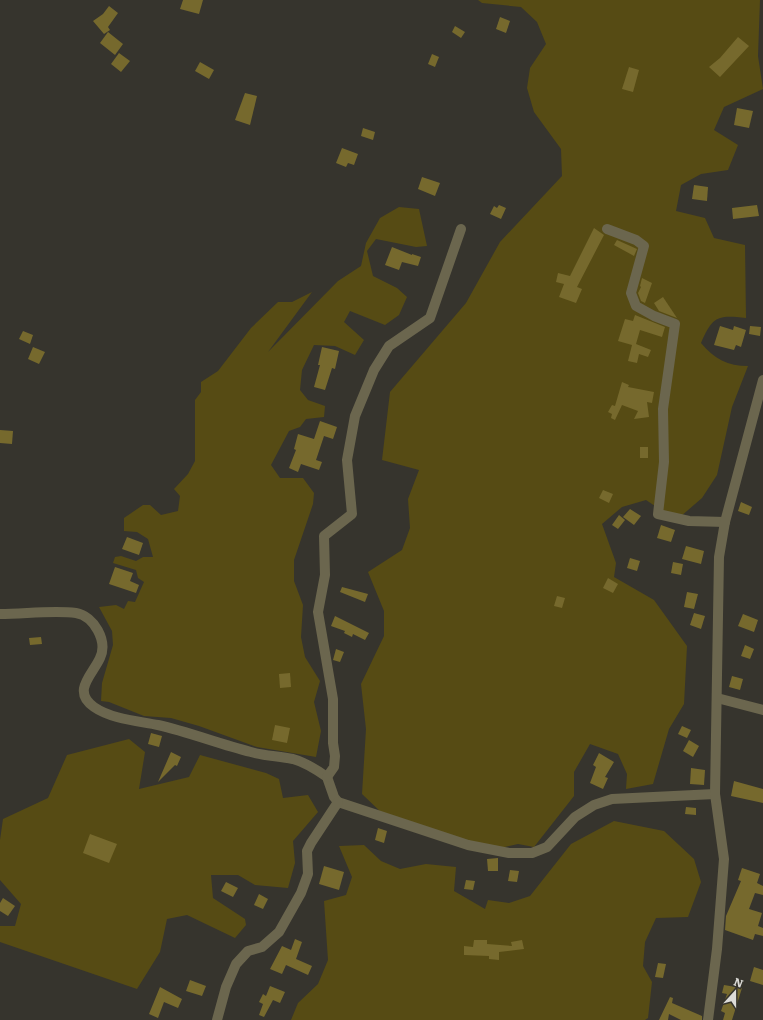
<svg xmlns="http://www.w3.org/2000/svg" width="763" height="1020" viewBox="0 0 763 1020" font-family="Literata,serif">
<rect width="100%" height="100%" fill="#36342d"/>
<g fill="#564b14">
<path d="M478,0H760L758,56L763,89L724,107L714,130L738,145L728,170L701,174L681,185L676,211L705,218L714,238L745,245L746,318C717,315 713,316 701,343C714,359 728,366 748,366L732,407L717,475L702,498L680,517L667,514L646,500L622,507L602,524L616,563L614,577L654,600L687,646L684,704L669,729L653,784L626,789L627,774L618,754L590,744L574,772V796L534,847L518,844L492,850L385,816L362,794L366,729L361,684L384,636V611L368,572L402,550L410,528L408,499L419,470L382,460L390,392L466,303L500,242L562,176L561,149L534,112L527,88L530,68L546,44L537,22L521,7L482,3Z"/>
<path d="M399,207L419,209L427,246L416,247L376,239L367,251L373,276L397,288L407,297L399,315L385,325L350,311L344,322L364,340L355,355L335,346L314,345L302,370L300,390L308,400L325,406L324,417L306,419L300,427L289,431L271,465L280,478H303L314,493L313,504L294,560V581L303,605L301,637L305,657L320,681L314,702L321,731L316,757L257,747L199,726L171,718L144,716L109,702L101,701L102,683L113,645L112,631L99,607L116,605L124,609L128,601L135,602L144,582L138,578L136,570L113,563L115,557L121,556L136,561L143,557H153L148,539L137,532L124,531V518L143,505H150L161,515L178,511L180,496L174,489L188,474L195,461V400L201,392V382L218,371L251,328L278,302H292L312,292L268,352L338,281L361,266L366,243L380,218Z"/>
<path d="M129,739L145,752L139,789L189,777L200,755L266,773L279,779L283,798L308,795L318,812L293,841L295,863L288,888L255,885L238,875H211L213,898L245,919L246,925L235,938L187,915L167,919L160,952L137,989L0,942V926H15L21,904L0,880V840L3,819L48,798L67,755Z"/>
<path d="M614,821L664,831L694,859L701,882L688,917L656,918L645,942L643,966L652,982L648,1018L645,1020H291L298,1003L318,984L328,960L324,901L346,895L352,877L339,846L364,845L381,861L400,869L426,864L456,867L454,891L485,909L488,900L509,903L530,896L571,844Z"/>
</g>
<g fill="#76692d">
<path d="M183,0H203L199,14L180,9Z"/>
<path d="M109,6L118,13L108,27L110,30L104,34L93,21L103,14Z"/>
<path d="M500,17L510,21L506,33L496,29Z"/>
<path d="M455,26L465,32L461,38L452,32Z"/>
<path d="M108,32L123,44L115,55L100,43Z"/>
<path d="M738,37L749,46L720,77L709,67L720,58Z"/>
<path d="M119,53L130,61L121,72L111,64Z"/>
<path d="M432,54L439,57L435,67L428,64Z"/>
<path d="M200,62L214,70L209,79L195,71Z"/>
<path d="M629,67L639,70L633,92L622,89Z"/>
<path d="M245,93L257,96L250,125L235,120Z"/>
<path d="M737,108L753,111L749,128L734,125Z"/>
<path d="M363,128L375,132L373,140L361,136Z"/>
<path d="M342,148L358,154L354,165L348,163L346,167L336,163Z"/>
<path d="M422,177L440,183L435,196L418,189Z"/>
<path d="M694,185L708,187L707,201L692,199Z"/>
<path d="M499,205L506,208L501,219L490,214L494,206L497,208Z"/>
<path d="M757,205L759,216L733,219L732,208Z"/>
<path d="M594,228L604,235L577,287L582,289L576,303L559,297L564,284L556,282L558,273L570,276Z"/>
<path d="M617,240L637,249L634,256L614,245Z"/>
<path d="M392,247L412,255V254L421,257L418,266L402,262L399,270L385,265Z"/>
<path d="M642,278L652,283L645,303L641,301L638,293L641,287L640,286Z"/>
<path d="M663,297L677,318L659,311L654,303Z"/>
<path d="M635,315L665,327L662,337L640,330L636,344L651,350L648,357L639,354L637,363L628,361L632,345L618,341L625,319L633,321Z"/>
<path d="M720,326L733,330L734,326L746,330L741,347L736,345L734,350L714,345Z"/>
<path d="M750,326L761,327L760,336L749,334Z"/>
<path d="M23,331L33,335L30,344L19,339Z"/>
<path d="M33,347L45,352L39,364L28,359Z"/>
<path d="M322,347L339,351L335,369L332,368L325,390L314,387L320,365H318Z"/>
<path d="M622,382L629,385L628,387L654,392L652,403L647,402L649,417L634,419L638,411L622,405L615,420L611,418L612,414L608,412L612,405L615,406Z"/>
<path d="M320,421L337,427L333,439L324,436L316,460L322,462L319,470L301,464L298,472L289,468L296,450L294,449L298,434L314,439Z"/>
<path d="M0,430L13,431L12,444L0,443Z"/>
<rect x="640" y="447" width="8" height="11"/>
<path d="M603,490L613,494L609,503L599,498Z"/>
<path d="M741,502L752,507L749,515L738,511Z"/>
<path d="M630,509L641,516L634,525L623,517Z"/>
<path d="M619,515L625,520L618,529L612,525Z"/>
<path d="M661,525L675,530L671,542L657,538Z"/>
<path d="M127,537L143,543L139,555L122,549Z"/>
<path d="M686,546L704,551L701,564L682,559Z"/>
<path d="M630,558L640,561L637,571L627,568Z"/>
<path d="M673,562L683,564L681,575L671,573Z"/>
<path d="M115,567L133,573L130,581L139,585L136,593L109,584Z"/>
<path d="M608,578L618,584L613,593L603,588Z"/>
<path d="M342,587L368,594L365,602L340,592Z"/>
<path d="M687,592L698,594L694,609L684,607Z"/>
<path d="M557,596L565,598L562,608L554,606Z"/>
<path d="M694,613L705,616L701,629L690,625Z"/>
<path d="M743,614L758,620L754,632L738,626Z"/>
<path d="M335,616L369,633L365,640L353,634L352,637L344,633L345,631L331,626Z"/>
<path d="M41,637L42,644L30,645L29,638Z"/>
<path d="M745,645L754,649L750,659L741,656Z"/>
<path d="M336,649L344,652L340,662L333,660Z"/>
<path d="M290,673L291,687L280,688L279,674Z"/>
<path d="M732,676L743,679L740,690L729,687Z"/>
<path d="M275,725L290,728L287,743L272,740Z"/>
<path d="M682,726L691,730L687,738L678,734Z"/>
<path d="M151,733L162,736L159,747L148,744Z"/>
<path d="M689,740L699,746L693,757L683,751Z"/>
<path d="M171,752L181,757L177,766L175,765L158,782Z"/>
<path d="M599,753L614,762L605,777L608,778L603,789L590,783L596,767L593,765Z"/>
<path d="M691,768L705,770L704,785L690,784Z"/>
<path d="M734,781L763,789V803L731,796Z"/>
<path d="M686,807L696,808V815L685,814Z"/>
<path d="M378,828L387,831L384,843L375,840Z"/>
<path d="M90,834L117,844L109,863L83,853Z"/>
<path d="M498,858V871H488L487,859Z"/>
<path d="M324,866L344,872L339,890L319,884Z"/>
<path d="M742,868L760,874L757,883L763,886V895L755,893L749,909L762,913L758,926L763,928V936L755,934L753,940L725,930L726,916L741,881L738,880Z"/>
<path d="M510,870L519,871L517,882L508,881Z"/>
<path d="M466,880L475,881L473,890L464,889Z"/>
<path d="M226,882L238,888L233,897L221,891Z"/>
<path d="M259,894L268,899L263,909L254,905Z"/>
<path d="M3,898L15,906L8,916L0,911V903Z"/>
<path d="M295,939L302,942L296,959L312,966L308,975L286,965L282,974L270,969L282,946L291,950Z"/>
<path d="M474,940H487V944L512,946L511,942L522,940L524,949L499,952V960L489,959V956L464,955V946L473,947Z"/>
<path d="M658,963L666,964L663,978L655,977Z"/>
<path d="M754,967L763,970V985L750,981Z"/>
<path d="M190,980L206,986L202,996L186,991Z"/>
<path d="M724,985L742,988L732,1020H723L725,1013L721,1011L727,994L722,993Z"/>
<path d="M270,986L285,992L280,1003L273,1000L264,1017L259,1015L263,1004L259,1002L263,994L266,996Z"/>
<path d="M160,987L182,999L178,1008L164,1002L158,1018L149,1014Z"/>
<path d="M670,997L673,998L672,1003L702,1016V1020H681L669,1014L668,1020H659Z"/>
</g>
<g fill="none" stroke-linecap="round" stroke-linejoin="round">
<g stroke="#6b664e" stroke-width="10">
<path d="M607,229L636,240L644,246L631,293L636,306L654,316L675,324L663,409L664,462L658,514L689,521L725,522"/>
<path d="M0,614C24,614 53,610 76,613C94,616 108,641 100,658C93,674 71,691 94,707C111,719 138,721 158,725C189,732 219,744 251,752C264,756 279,756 293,759C304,762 317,770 327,777L334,797L338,802L468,845L509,853H532L547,847L575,817L594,805L612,799L715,794"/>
<path d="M717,698L763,710"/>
<path d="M327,777L334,767L335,756L333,743V699L318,612L325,575L324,536L352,514L347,460L355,416L374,370L389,346L430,318L461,229"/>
<path d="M217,1020L226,987L236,964L248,951L262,947L279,932L301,893L308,874L307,851L311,843L338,802"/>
<path d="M708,1020L717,949L724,859L715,794L719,557L725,522L763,380"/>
</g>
</g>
<g transform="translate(735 992) rotate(21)" stroke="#36342d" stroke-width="3" paint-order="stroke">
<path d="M0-3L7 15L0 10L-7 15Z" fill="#dcdbd7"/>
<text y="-6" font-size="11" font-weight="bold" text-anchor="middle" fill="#dcdbd7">N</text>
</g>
</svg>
